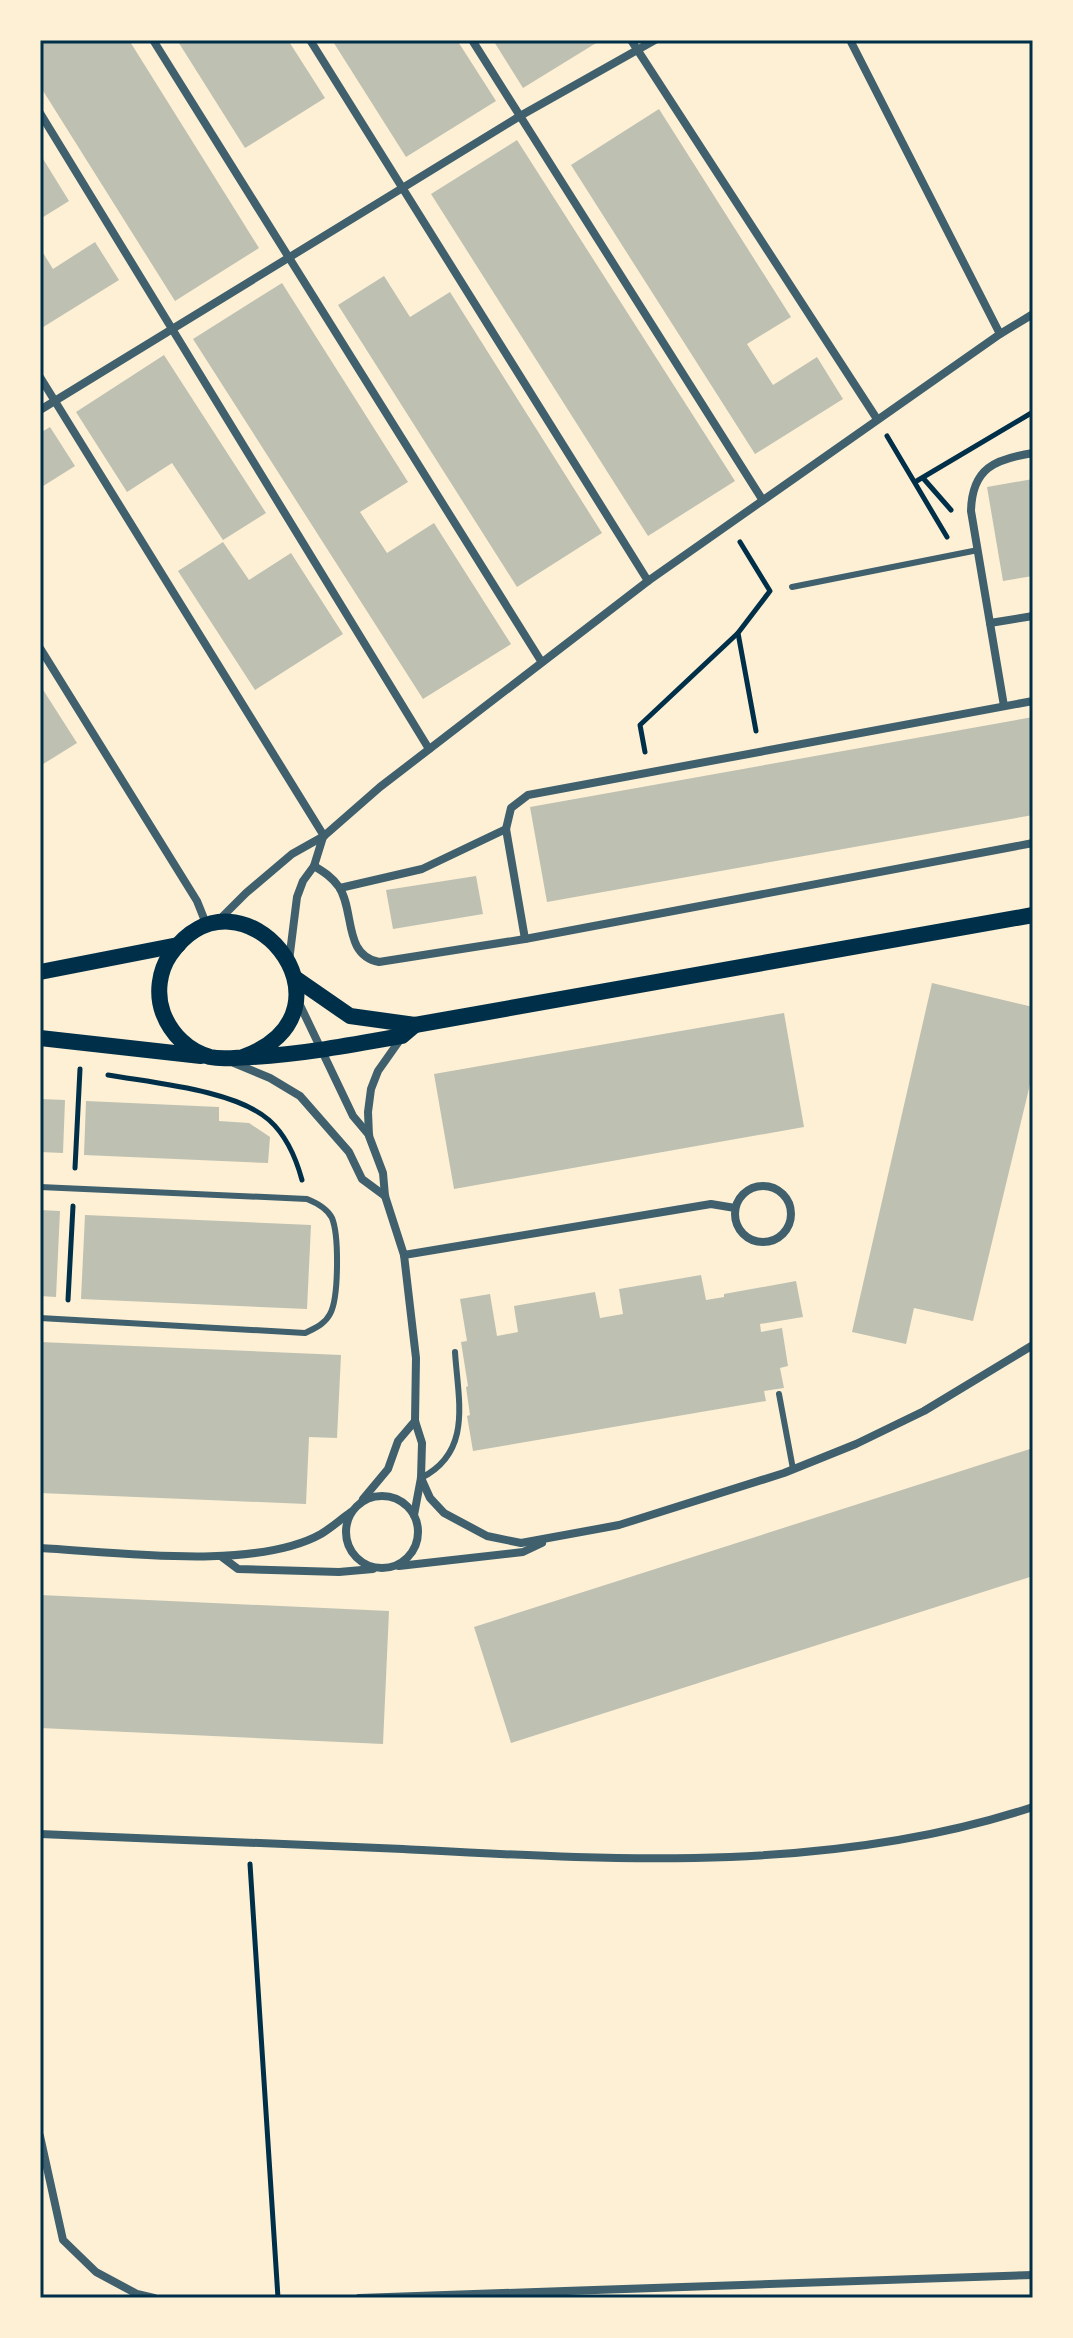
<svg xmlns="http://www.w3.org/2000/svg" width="1073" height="2338" viewBox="0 0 1073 2338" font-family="'Space Grotesk',sans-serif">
<rect width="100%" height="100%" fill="#fdf0d5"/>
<g fill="#bec0b2">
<path d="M40,40H129L259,248L175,301L40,86Z"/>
<path d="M177,40H288L325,98L245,148Z"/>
<path d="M332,40H457L496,101L406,157Z"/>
<path d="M493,40H601L523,88Z"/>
<path d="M659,109L791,317L747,344L773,385L817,357L843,399L755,454L571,165Z"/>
<path d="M517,140L735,481L648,536L431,194Z"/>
<path d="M40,154L69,201L40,219Z"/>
<path d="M95,242L119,280L40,329V248L53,269Z"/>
<path d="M384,276L410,317L450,292L602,533L517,587L338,305Z"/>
<path d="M282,283L408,482L360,512L387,553L434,523L511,644L423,699L193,339Z"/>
<path d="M164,355L266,513L223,540L172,463L127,492L76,412Z"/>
<path d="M50,427L75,466L40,488V433Z"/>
<path d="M1033,479V576L1003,581L987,487Z"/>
<path d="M223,542L249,580L291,553L343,634L255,690L178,571Z"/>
<path d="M40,685L77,743L40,766Z"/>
<path d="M1033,717V815L547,902L530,807Z"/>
<path d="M476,876L483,914L393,929L386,890Z"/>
<path d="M932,983L1033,1007V1072L973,1321L914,1308L906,1344L852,1332Z"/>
<path d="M784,1013L804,1127L454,1189L434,1074Z"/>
<path d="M40,1099L65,1100L63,1153L40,1152Z"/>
<path d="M86,1101L219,1107V1121L249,1123L270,1137L268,1163L84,1155Z"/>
<path d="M40,1210L60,1211L56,1297L40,1296Z"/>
<path d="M85,1215L311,1225L307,1309L81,1299Z"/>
<path d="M701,1275L706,1300L724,1297V1294L796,1281L803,1317L760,1324L761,1332L782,1328L788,1366L780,1368L784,1388L764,1391L766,1401L473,1451L467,1416L470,1415L466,1387L468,1386L461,1342L467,1341L460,1299L490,1294L497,1336L518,1332L514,1306L595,1292L600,1318L623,1314L619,1289Z"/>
<path d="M40,1342L341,1355L337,1438L309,1437L306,1504L40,1493Z"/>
<path d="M1033,1448V1576L511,1743L474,1627Z"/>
<path d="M40,1595L389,1611L383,1744L40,1728Z"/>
</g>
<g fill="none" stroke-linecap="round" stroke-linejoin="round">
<g stroke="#003049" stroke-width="5">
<path d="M887,436L947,537"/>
<path d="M923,478L951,510"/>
<path d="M915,482L1033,412"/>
<path d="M740,542L770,591L738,633L756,731"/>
<path d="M645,752L640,725L738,633"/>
<path d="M108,1075C153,1083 235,1090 269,1120C287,1136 296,1158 302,1180"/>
<path d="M75,1168L80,1069"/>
<path d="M68,1300L73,1206"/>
<path d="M250,1864L278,2298"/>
</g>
<g stroke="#3f606c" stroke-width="6">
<path d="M792,587L978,550"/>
<path d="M40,1187L307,1199C317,1203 327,1208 332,1218C339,1235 339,1298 330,1314C325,1324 315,1328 305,1333L40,1318"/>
<path d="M779,1394L793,1469"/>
<path d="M421,1478C473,1452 458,1400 455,1352"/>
</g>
<g stroke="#3f606c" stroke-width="8">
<path d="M153,40L541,661"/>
<path d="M310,40L648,581"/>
<path d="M472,40L762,499"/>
<path d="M631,40L877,419"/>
<path d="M850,40L1000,334"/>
<path d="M40,113L429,749"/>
<path d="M40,377L324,836"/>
<path d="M40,410L520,116L655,40"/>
<path d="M990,623L1033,616"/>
<path d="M40,648L197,901L207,926"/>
<path d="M1004,706L971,511C972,468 995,459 1033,453"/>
<path d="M314,866C324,872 332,877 339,887C355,911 343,955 379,962L525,939L1033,843"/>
<path d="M340,888L422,869L506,829"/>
<path d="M217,922L246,893L292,854L324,836L380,787L648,581L1000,334L1033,314"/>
<path d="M525,939L506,829L511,808L528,795L1033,701"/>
<path d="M289,961L297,897L303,881L314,866L323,837"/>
<path d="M299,1003L353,1116L369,1135"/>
<path d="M402,1037L378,1071L371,1089L368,1112L369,1136L383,1173L385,1196L404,1255L416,1358L415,1421L422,1443L421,1478L414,1515"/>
<path d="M234,1063L270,1078L300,1096L349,1152L362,1179L385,1196"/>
<circle cx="763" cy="1214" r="28"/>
<path d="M404,1255L711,1204L735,1208"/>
<path d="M421,1478L430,1498L444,1513L487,1536L521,1543L619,1525L784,1473L856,1444L924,1411L1033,1345"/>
<circle cx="382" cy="1532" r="36"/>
<path d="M363,1499L388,1469L398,1441L415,1421"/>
<path d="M40,1548C116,1552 255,1571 321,1534C331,1528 341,1519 351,1512"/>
<path d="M222,1557L238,1569L339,1572L373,1569"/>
<path d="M399,1566L523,1552L542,1543"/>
<path d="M40,1834C161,1838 282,1843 403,1849C612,1860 831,1874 1033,1807"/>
<path d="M40,2136L63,2240L96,2272L137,2294L154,2298"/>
<path d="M359,2298L1033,2275"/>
</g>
<g stroke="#003049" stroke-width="16">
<path d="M40,972L178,945"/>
<path d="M295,978L350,1016L415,1025L1033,915"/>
<path d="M40,1038L201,1056"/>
<path d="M243,1057C370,1010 240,854 170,955C159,971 156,994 163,1013C171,1034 188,1051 210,1057C224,1060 238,1057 252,1057C303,1054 352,1045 402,1036L415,1025"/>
</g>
</g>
<rect width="1073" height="2338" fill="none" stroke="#fdf0d5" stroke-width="84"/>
<rect x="42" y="42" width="989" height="2254" fill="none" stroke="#003049" stroke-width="3"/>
</svg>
